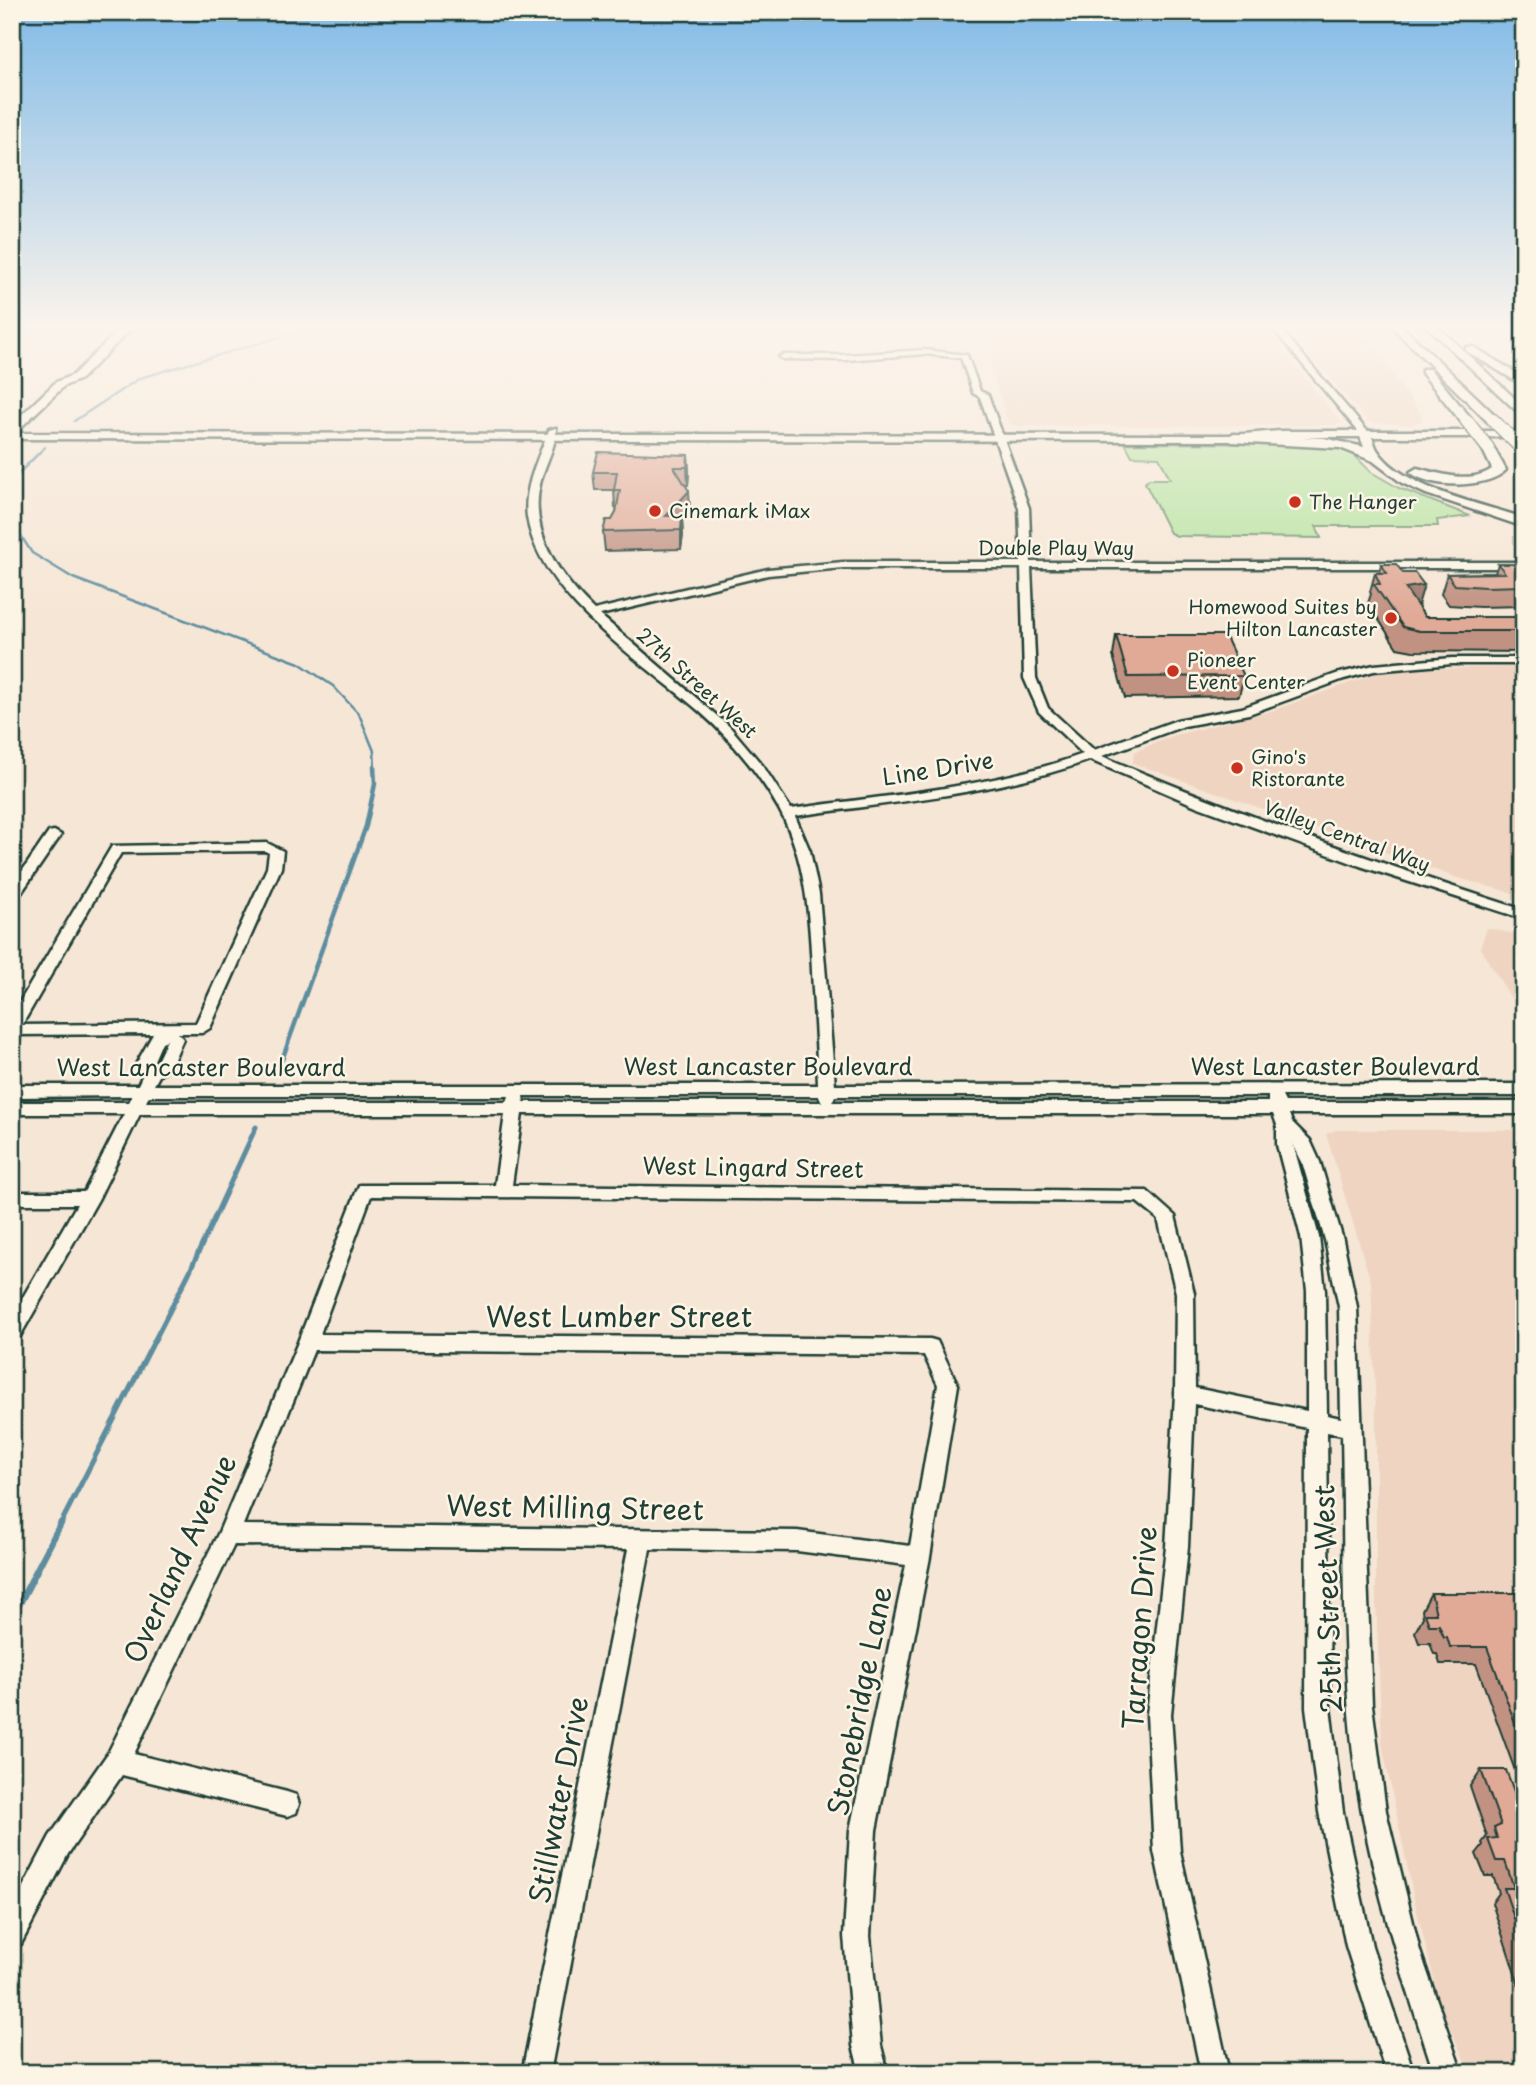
<svg xmlns="http://www.w3.org/2000/svg" width="1536" height="2085" viewBox="0 0 1536 2085" font-family="'Playpen Sans',sans-serif">
<rect width="100%" height="100%" fill="#f6e6d5"/>
<filter id="ink" filterUnits="userSpaceOnUse"><feTurbulence type="fractalNoise" baseFrequency=".0143" numOctaves="2"/><feDisplacementMap in="SourceGraphic" scale="14" xChannelSelector="R" yChannelSelector="G"/><feConvolveMatrix kernelMatrix="1 2 1 2 8 2 1 2 1" color-interpolation-filters="sRGB"/></filter>
<g filter="url(#ink)">
<g fill="#efd4c2">
<path d="M978,325H1262L1341,422L1335,425L1019,426L1008,423Z"/>
<path d="M1285,325H1357L1421,414V421L1411,425L1368,422Z"/>
<path d="M1524,667V896L1458,878L1133,763L1134,752L1175,735L1268,712L1375,674L1419,669Z"/>
<path d="M1487,928L1524,936V1019L1480,948Z"/>
<path d="M1336,1130H1524V2073H1470L1441,2007L1416,1908L1382,1744L1376,1601V1414L1371,1282L1326,1134Z"/>
</g>
<path fill="#b6e3a0" stroke="#6a906a" stroke-width="2" d="M1125,443L1322,444L1350,451L1371,472L1399,488L1470,516L1437,520L1438,526H1316L1321,538L1177,536L1170,533L1145,483L1149,479H1170L1159,457L1132,456Z"/>
<g fill="none" stroke-linecap="round" stroke-linejoin="round">
<g stroke="#5d8d9f" stroke-width="2.5">
<path d="M1505,325L1524,336"/>
<path d="M74,421L140,378L321,325"/>
<path d="M12,491L18,474L45,447"/>
<path d="M12,522L32,553L73,578L299,663L333,686L359,714L374,751L375,768"/>
</g>
<path stroke="#5d8d9f" stroke-width="4.5" d="M278,1071L366,826L375,784L374,766"/>
<path stroke="#5d8d9f" stroke-width="5" d="M60,1525L189,1273L256,1127"/>
<path stroke="#5d8d9f" stroke-width="7" d="M12,1618L61,1523"/>
<defs>
<g id="minor">
<path d="M1270,325H1277L1368,432V436H1362Z"/>
<path d="M925,350L967,355L980,391L988,395L1029,508L1031,562H1524V568H1031L1036,678L1048,708L1094,750L1177,720L1242,708L1336,674L1374,665L1452,658H1524V664H1452L1374,671L1344,679L1249,714L1184,726L1102,756C1240,815 1381,864 1524,910V919L1360,866L1196,806L1090,760C996,794 894,802 795,816L810,851L819,894L835,1085L1524,1084V1096H1282L1285,1102H1524V1114H1289L1292,1122L1310,1140L1320,1162L1343,1240L1357,1307L1372,1705L1386,1811L1420,1951L1462,2073H1434C1406,1987 1378,1901 1362,1812C1339,1690 1345,1559 1342,1435L1327,1432L1330,1707L1343,1812L1372,1946L1414,2073H1386L1346,1946L1319,1812L1306,1707L1307,1428L1194,1404L1188,1547L1171,1714L1180,1851L1229,2073H1201L1154,1851L1147,1714L1166,1547L1175,1394L1176,1293L1158,1219L1137,1202L371,1196L320,1334L930,1339L937,1341L958,1385L930,1557L876,1830L870,1936L881,2046L888,2073H860L853,2046L844,1936L850,1830L906,1565L797,1551L650,1549L550,2073H522L628,1549L234,1545L134,1754L287,1792L296,1795L299,1804L296,1813L287,1816L122,1775L68,1854L21,1944L12,1948V1908L50,1836L108,1753L219,1532L298,1342L359,1185H495L505,1114H140L99,1198L19,1338L12,1341V1316L77,1204H12V1192H84L124,1114H12V1102H129L132,1096L12,1097V1085H138L143,1074L135,1066L153,1034L12,1035V1015L112,846L267,843L283,851L281,868L210,1028L202,1033H178L183,1039L171,1066L159,1076L154,1085H818C817,1053 815,1022 813,990C810,929 809,864 779,809C758,772 731,739 699,711C642,661 539,597 527,517C523,488 539,456 549,430L556,428C557,444 545,464 541,480C527,531 559,576 594,610L768,569L843,562H1021L1019,508L980,397L973,393L961,358L925,354L846,360L783,359L779,357L783,355H846ZM843,568H1021L1024,678L1039,712L1083,754C990,788 889,795 791,809L763,766L730,727L600,615L768,575ZM265,851L269,853L267,868L196,1023L22,1025L121,853ZM167,1040L158,1059L152,1065L162,1042ZM149,1096H509L507,1102H146ZM523,1096H819L822,1102H524ZM835,1096H1268V1102H832ZM522,1114H1273L1277,1125V1145L1301,1237L1307,1291V1411L1195,1388L1194,1293L1175,1216L1147,1191L512,1185ZM1293,1144L1302,1162L1325,1240L1339,1307L1341,1418L1327,1415L1325,1291L1319,1237ZM314,1350L924,1355L938,1385L910,1546L797,1531L243,1525Z"/>
<path d="M54,831L61,835L17,899L12,900V886L49,832Z"/>
</g>
<path id="major" d="M124,325H135L81,379L64,386L15,433L1232,435L1280,431H1524V437H1280L1232,441L12,439V424L56,382L73,375Z"/>
<g id="highway">
<path d="M1390,325H1401L1497,417V423H1489Z"/>
<path d="M1425,325H1436L1524,407V418Z"/>
<path d="M1466,347H1474L1524,378V386L1466,351Z"/>
<path d="M1422,369H1430L1470,417V423H1462L1422,373Z"/>
<path d="M1365,430L1369,431C1373,437 1374,445 1378,451C1403,489 1483,504 1524,518V527L1426,494L1402,483L1373,461L1340,448L1232,442L1226,438L1232,434L1324,438L1364,447L1359,434Z"/>
<path d="M1484,445H1492L1506,470C1487,489 1430,489 1410,472L1417,468C1441,474 1470,484 1492,469L1482,448Z"/>
</g>
</defs>
<use href="#minor" stroke="#1f3d34" stroke-width="5"/>
<use href="#major" stroke="#1f3d34" stroke-width="5"/>
<use href="#highway" stroke="#1f3d34" stroke-width="5"/>
<use href="#minor" fill="#fcf5e5" fill-rule="evenodd"/>
<use href="#major" fill="#fcf5e5" fill-rule="evenodd"/>
<use href="#highway" fill="#fcf5e5" fill-rule="evenodd"/>
<defs>
<g id="highway-bridge">
<path d="M1466,420L1488,448"/>
<path d="M1493,420L1521,448"/>
</g>
</defs>
<use href="#highway-bridge" stroke="#1f3d34" stroke-width="15" stroke-linecap="butt"/>
<use href="#highway-bridge" stroke="#fcf5e5" stroke-width="12"/>
</g>
<g fill="#c19282" stroke="#1f3d34" stroke-width="2">
<path d="M688,455L689,473L688,485H685L690,510L682,518L683,535L681,549L605,551L603,532L612,520L616,513L617,508H615L614,490H595L593,472Z"/>
<path d="M1381,564L1418,605H1417L1425,617L1524,622V652L1413,651L1397,648L1368,603L1371,594L1370,592L1375,573H1379Z"/>
<path d="M1498,564L1524,586V606L1480,607L1449,605L1441,594L1447,574L1495,573Z"/>
<path d="M1116,635L1244,676L1239,696L1125,698L1113,656Z"/>
<path d="M1431,1593H1524V1795L1476,1664H1440L1437,1654H1434L1430,1643H1419L1415,1632L1423,1617L1422,1610Z"/>
<path d="M1481,1770L1524,1818V2001L1492,1903L1499,1893L1493,1876H1485L1476,1854L1483,1845L1482,1843L1487,1836L1470,1786Z"/>
</g>
<g fill="#9d776a" stroke="#1f3d34" stroke-width="2">
<path d="M688,455L689,473L688,485L687,467Z"/>
<path d="M689,491L690,510L682,518L683,535L681,549V530L666,516Z"/>
<path d="M1424,585L1418,605L1399,608L1405,588Z"/>
</g>
<g fill="#e0aa97" stroke="#1f3d34" stroke-width="2">
<path d="M598,452L688,455L687,467H674L689,491L666,516H682L681,530L603,532L606,520H612L616,513L620,490H614L617,472H593Z"/>
<path d="M1381,564H1396L1403,573H1415L1424,585L1405,588L1425,617H1519L1524,622V631H1419L1403,627L1375,586L1374,584H1380L1375,573H1387Z"/>
<path d="M1498,564H1513L1524,574V586L1486,587L1455,585L1447,574L1505,573Z"/>
<path d="M1116,635H1225L1244,676L1128,677Z"/>
<path d="M1431,1593H1524V1747L1487,1647H1450L1447,1637H1444L1439,1625H1429L1425,1614H1436Z"/>
<path d="M1481,1770H1506L1524,1818V1948L1504,1888H1514L1505,1861H1496L1488,1839L1497,1838L1494,1828L1501,1825Z"/>
</g>
</g>
<linearGradient id="sky" x2="0" y2="1"><stop stop-color="#81bae7"/><stop offset="0.53" stop-color="#fbf4ec"/><stop offset="1" stop-color="#fbf4ec" stop-opacity="0"/></linearGradient>
<rect width="1536" height="617" fill="url(#sky)"/>
<g fill="#c8321e" stroke="#fcf5e5" stroke-width="2.5">
<circle cx="1295" cy="502" r="7"/>
<circle cx="655" cy="511" r="7"/>
<circle cx="1391" cy="618" r="7"/>
<circle cx="1173" cy="671" r="7"/>
<circle cx="1237" cy="768" r="7"/>
</g>
<g text-anchor="middle" stroke-width="5" stroke-linejoin="round" paint-order="stroke">
<g font-size="19" fill="#1f3d34" stroke="#fcf5e5" text-anchor="start">
<text x="1309" y="509">The Hanger</text>
<text x="669" y="518">Cinemark iMax</text>
<text x="1377" y="614" text-anchor="end">Homewood Suites by<tspan x="1377" dy="22">Hilton Lancaster</tspan></text>
<text x="1187" y="667">Pioneer<tspan x="1187" dy="22">Event Center</tspan></text>
<text x="1251" y="764">Gino's<tspan x="1251" dy="22">Ristorante</tspan></text>
</g>
<g font-size="19" fill="#1f3d34" stroke="#fcf5e5">
<text x="1056" y="555">Double Play Way</text>
<text transform="translate(697 683) rotate(42)" y="7">27th Street West</text>
<text transform="translate(1347 836) rotate(20)" y="7">Valley Central Way</text>
</g>
<g font-size="23" fill="#1f3d34" stroke="#fcf5e5">
<text transform="translate(938 769) rotate(-9)" y="8">Line Drive</text>
<text x="768" y="1075">West Lancaster Boulevard</text>
<text x="1335" y="1075">West Lancaster Boulevard</text>
<text x="201" y="1076">West Lancaster Boulevard</text>
<text transform="translate(753 1168) rotate(1)" y="8">West Lingard Street</text>
</g>
<g font-size="28" fill="#1f3d34" stroke="#fcf5e5">
<text x="619" y="1327">West Lumber Street</text>
<text transform="translate(575 1508) rotate(1)" y="10">West Milling Street</text>
<text transform="translate(180 1559) rotate(-65)" y="10">Overland Avenue</text>
<text transform="translate(1328 1599) rotate(-92)" y="10">25th Street West</text>
<text transform="translate(1140 1628) rotate(-86)" y="10">Tarragon Drive</text>
<text transform="translate(860 1701) rotate(-79)" y="10">Stonebridge Lane</text>
<text transform="translate(559 1800) rotate(-79)" y="10">Stillwater Drive</text>
</g>
</g>
<rect width="1536" height="2085" fill="none" stroke="#fcf5e5" stroke-width="42"/>
<rect x="21" y="21" width="1494" height="2043" fill="none" stroke="#1f3d34" stroke-width="2.5" filter="url(#ink)"/>
</svg>
